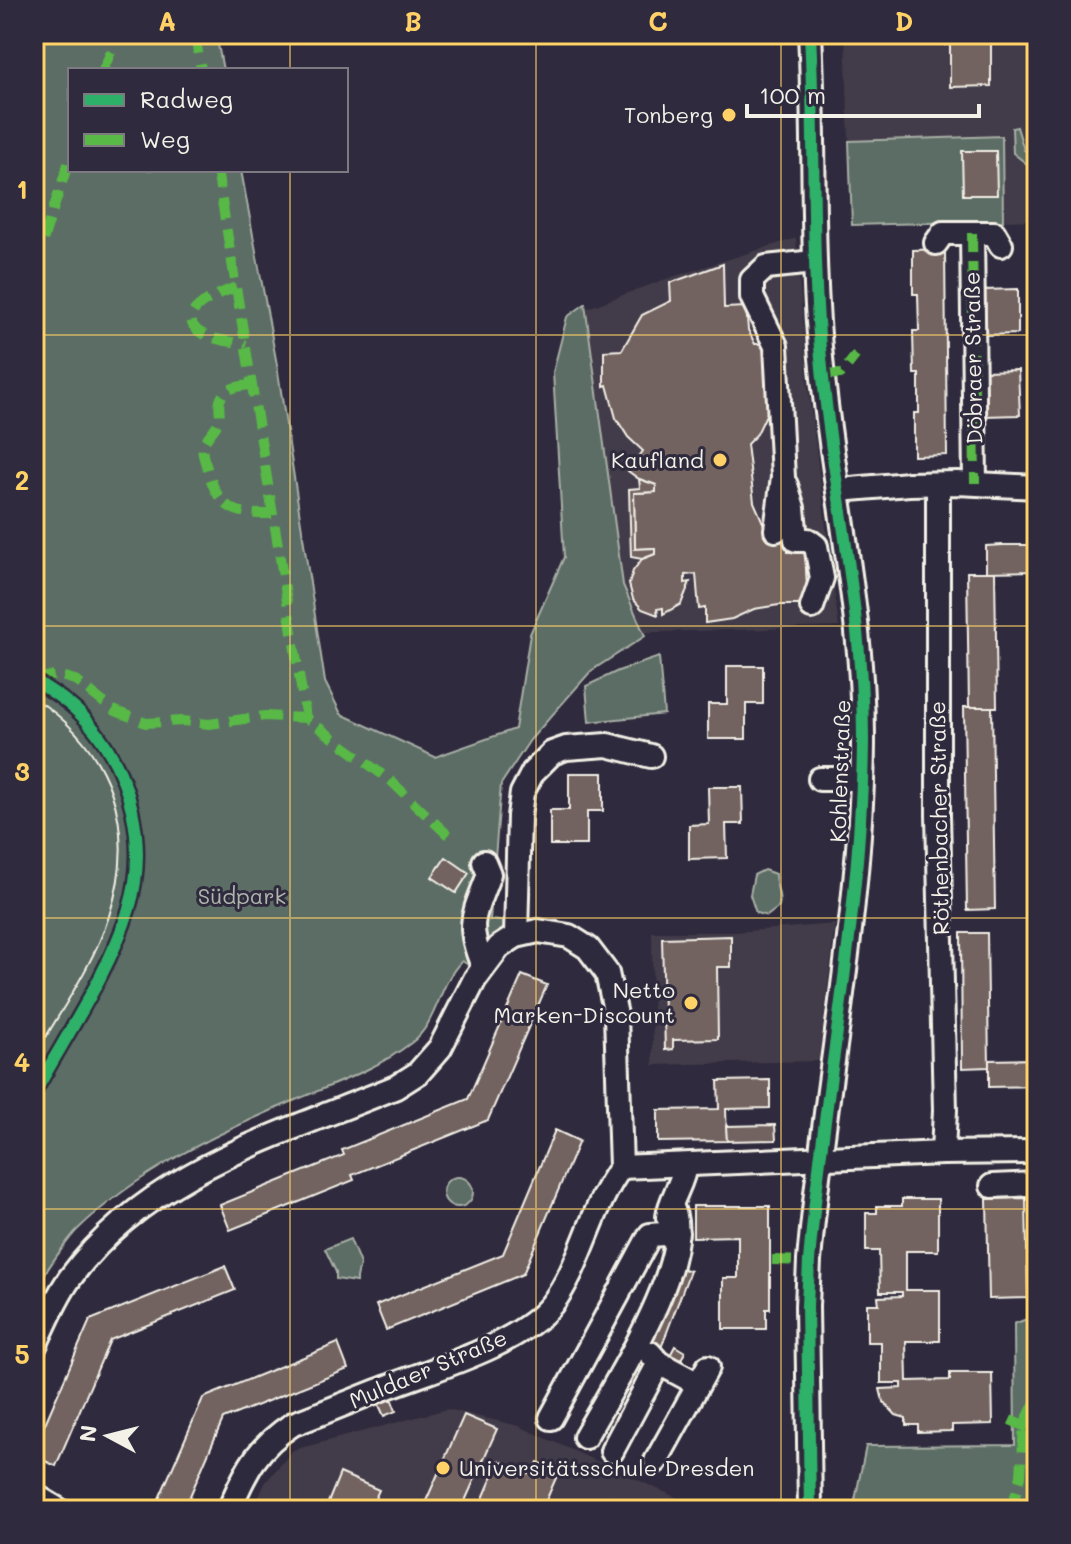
<svg xmlns="http://www.w3.org/2000/svg" width="1071" height="1544" viewBox="0 0 1071 1544" font-family="Mali,sans-serif">
<rect width="100%" height="100%" fill="#2f2a3d"/>
<filter id="ink" filterUnits="userSpaceOnUse"><feTurbulence type="fractalNoise" baseFrequency=".0125" numOctaves="2"/><feDisplacementMap in="SourceGraphic" scale="16" xChannelSelector="R" yChannelSelector="G"/><feConvolveMatrix kernelMatrix="1 2 1 2 8 2 1 2 1" color-interpolation-filters="sRGB"/></filter>
<g filter="url(#ink)">
<g fill="#433b48">
<path d="M845,34H1037V220L1003,221L1002,136L849,141Z"/>
<path d="M796,238L808,386L839,627L621,633L585,309L663,280Z"/>
<path d="M835,924L819,1061L653,1065L652,932H734Z"/>
<path d="M447,1409L519,1426L704,1510H253L265,1483L293,1450Z"/>
</g>
<g fill="#5b6d65" stroke="#a8afa6" stroke-width="2">
<path d="M34,34H216L223,70H70V170H241L277,365L325,682L341,714L435,757L515,729L530,634L564,557L553,372L567,317L585,304L623,585L645,636L591,671L530,740L501,784L490,920L509,922L508,927L470,966L462,961C438,984 438,1023 411,1043C376,1070 331,1085 291,1102C214,1135 138,1171 77,1230C61,1247 48,1270 34,1289Z"/>
<path d="M1017,127L1024,150L1037,159V172L1013,153L1012,128Z"/>
<path d="M1002,136L1003,221L852,225L849,141Z"/>
<path d="M659,657L664,714L589,722L586,686L618,671Z"/>
<path d="M764,870L775,874C775,887 782,894 779,907L767,916L756,913L750,895L754,875Z"/>
<circle cx="458" cy="1192" r="15"/>
<path d="M350,1239L360,1264L356,1282L336,1279V1272L325,1249Z"/>
<path d="M1037,1315V1510H853L866,1446L1015,1445L1014,1324Z"/>
<path d="M609,1497L640,1510H604Z"/>
</g>
<g fill="#726260" stroke="#f4f1e8" stroke-width="2">
<path d="M945,34H991V86L950,87V44L945,45Z"/>
<path d="M962,151H996L997,195H963Z"/>
<path d="M945,249L947,455L914,456V413H919V374H914L913,331H919L918,294H913V250Z"/>
<path d="M723,264L724,308L746,307L748,330L755,344H763L771,361L773,400L757,434L747,444L754,502L771,541H787L788,552H805L808,605H779L754,609L732,619L705,623V608L699,609L696,574L685,575V583L690,582L681,604L663,614V608L657,609L658,615L642,609L633,599L629,584L633,571L642,559L655,554V548L635,549L634,493L656,492V485L639,479L628,471L643,451L628,437L616,418L607,385L604,386V351L622,350L642,315L671,301L670,283Z"/>
<path d="M1018,289V334L983,335V290Z"/>
<path d="M1018,370L1020,415L984,416L983,371Z"/>
<path d="M639,479L656,485V492L634,493L635,549L655,548V554L642,559L631,557L629,489L640,488Z"/>
<path d="M1003,545H1037V571L986,572V546Z"/>
<path d="M967,572H995L997,707H969Z"/>
<path d="M727,666H763V704H746V739H708V704H727Z"/>
<path d="M964,707H992L995,909L967,910Z"/>
<path d="M569,773H603V811H587V845H550V810H569Z"/>
<path d="M708,787H742L743,824H726L727,858L689,859V825L709,824Z"/>
<path d="M446,857L469,873L456,893L432,877Z"/>
<path d="M961,933H987L989,1067L962,1068Z"/>
<path d="M731,936V967H717L718,1039L673,1040V1049L665,1050L662,938Z"/>
<path d="M522,975L547,985L488,1120L352,1175L354,1180L230,1230L220,1205L344,1155L342,1150L468,1099Z"/>
<path d="M1037,1059V1086L989,1087V1060Z"/>
<path d="M770,1080V1108L726,1109L727,1141L658,1142V1110L719,1109L718,1081Z"/>
<path d="M775,1125L776,1140L727,1141L726,1126Z"/>
<path d="M555,1130L579,1141L523,1274L386,1330L376,1305L503,1254Z"/>
<path d="M1026,1198L1028,1298L989,1299L987,1199Z"/>
<path d="M902,1199H938V1251H906V1290H940V1341H906L907,1381L950,1380V1373H992L993,1424L952,1425V1431L918,1432V1425H906V1418L896,1415L883,1401L880,1389L902,1388V1383H881V1342H867V1304H879L878,1297L902,1296V1292H880L879,1251H866V1213H877V1206H902Z"/>
<path d="M693,1206H770V1309H766V1329H723V1278H738V1236L693,1237Z"/>
<path d="M225,1266L235,1290L110,1340L56,1466L34,1456V1449L90,1320Z"/>
<path d="M677,1267L690,1271L661,1348L649,1343Z"/>
<path d="M338,1343L348,1369L223,1419L184,1510H154L203,1398Z"/>
<path d="M675,1346L685,1352L677,1367L667,1361Z"/>
<path d="M391,1398L396,1411L384,1416L378,1403Z"/>
<path d="M464,1415L497,1429L461,1510H422Z"/>
<path d="M499,1461L532,1475L538,1462L559,1471L542,1510H478Z"/>
<path d="M340,1473L379,1490L370,1510H325Z"/>
</g>
<g fill="none" stroke-linecap="round" stroke-linejoin="round">
<defs>
<g id="minor">
<path d="M972,233L975,483"/>
<path d="M936,243L943,233H994L1001,245"/>
<path d="M938,484V815L945,1110L943,1153"/>
<path d="M786,485L793,508L796,540H808L816,546L822,578L812,607"/>
<path d="M839,490L909,484L957,483L1037,487"/>
<path d="M776,530L783,477L776,346L752,297V280L766,267L814,262"/>
<path d="M820,779H862"/>
<path d="M516,936L519,816L522,793L533,772L552,753L566,748L607,745L651,756"/>
<path d="M483,966C465,923 474,915 489,874L484,862"/>
<path d="M621,1167L943,1153L1037,1152"/>
<path d="M992,1186L1037,1184"/>
<path d="M668,1217C670,1199 683,1184 685,1165"/>
<path d="M623,1285L650,1235L677,1233"/>
<path d="M34,1348C45,1324 55,1299 70,1278C148,1171 280,1135 396,1087L418,1073L440,1048L475,979L499,947L516,936L538,931L569,936L588,948L607,973L616,1015L621,1167"/>
<path d="M650,1353L659,1363L698,1384"/>
<path d="M551,1418L619,1293"/>
<path d="M585,1437C610,1391 700,1253 671,1206"/>
<path d="M612,1451L659,1363"/>
<path d="M656,1461L708,1367"/>
<path d="M34,1495L59,1510"/>
<path d="M229,1510C245,1472 257,1447 293,1424C326,1412 358,1398 390,1386C437,1368 521,1344 552,1304C582,1265 590,1209 621,1167"/>
<path d="M810,1510L807,1306L809,1261C824,1088 861,918 863,744C864,616 834,494 822,368C810,257 816,145 810,34"/>
</g>
</defs>
<use href="#minor" stroke="#f4f1e8" stroke-width="28"/>
<use href="#minor" stroke="#2f2a3d" stroke-width="22"/>
<path stroke="#f4f1e8" stroke-width="2" d="M34,698C112,748 138,829 109,916C94,964 59,1013 34,1057"/>
<g stroke="#58b947" stroke-width="10" stroke-dasharray="20 10" stroke-linecap="butt">
<path d="M195,34L201,70"/>
<path d="M103,70L119,34"/>
<path d="M217,170L306,718L391,781L454,841"/>
<path d="M972,233L975,483"/>
<path d="M34,268L70,158"/>
<path d="M236,287C224,292 174,309 197,330C208,340 232,341 246,345"/>
<path d="M822,375L841,374L856,355"/>
<path d="M250,385C239,386 223,388 220,401C218,407 221,414 219,420C216,430 205,437 203,447C201,454 206,464 208,471C219,509 234,515 272,514"/>
<path d="M34,679L57,675L75,680L113,710L146,723L183,721L209,724L265,716L306,718"/>
<path d="M772,1260L809,1261"/>
<path d="M1010,1420L1037,1432"/>
<path d="M1011,1510L1021,1476L1024,1425L1037,1398"/>
</g>
<defs>
<g id="cycleway">
<path d="M34,680C53,692 72,704 87,721C132,771 148,846 129,909C110,971 65,1037 34,1094"/>
<path d="M810,1510L807,1306L809,1261C824,1088 861,918 863,744C864,616 834,494 822,368C810,257 816,145 810,34"/>
</g>
</defs>
<use href="#cycleway" stroke="#2f2a3d" stroke-width="17"/>
<use href="#cycleway" stroke="#2db169" stroke-width="12"/>
</g>
</g>
<path fill="none" stroke="#ffd166" stroke-width="2" stroke-opacity="0.55" d="M290,34V70M536,34V1510M781,34V1510M290,170V1510M34,335H1037M34,626H1037M34,918H1037M34,1209H1037"/>
<g fill="#ffd166" stroke="#2f2a3d" stroke-width="3">
<circle cx="729" cy="115" r="8"/>
<circle cx="720" cy="460" r="8"/>
<circle cx="691" cy="1003" r="8"/>
<circle cx="443" cy="1468" r="8"/>
</g>
<g text-anchor="middle" stroke-width="6" stroke-linejoin="round" paint-order="stroke">
<g font-size="22" fill="#f4f1e8" stroke="#2f2a3d" text-anchor="end">
<text x="713" y="123">Tonberg</text>
<text x="704" y="468">Kaufland</text>
<text x="675" y="998">Netto<tspan x="675" dy="25">Marken-Discount</tspan></text>
<text x="459" y="1476" text-anchor="start">Universitätsschule Dresden</text>
</g>
<g font-size="22" fill="#f4f1e8" stroke="#2f2a3d">
<text transform="translate(973 358) rotate(-91)" y="8">Döbraer Straße</text>
<text transform="translate(840 771) rotate(-88)" y="8">Kohlenstraße</text>
<text transform="translate(939 818) rotate(-91)" y="8">Röthenbacher Straße</text>
<text transform="translate(428 1369) rotate(-23)" y="8">Muldaer Straße</text>
</g>
<g font-size="22" fill="#afb6ad" stroke="#2f2a3d">
<text x="242" y="904">Südpark</text>
</g>
</g>
<rect width="1071" height="1544" fill="none" stroke="#2f2a3d" stroke-width="88"/>
<rect x="68" y="68" width="280" height="104" fill="#2f2a3d" stroke="#7e7a81" stroke-width="2"/>
<rect x="84" y="94" width="40" height="12" fill="#2db169" stroke="#7e7a81" stroke-width="2"/>
<text x="140" y="108" font-size="24" fill="#f4f1e8">Radweg</text>
<rect x="84" y="134" width="40" height="12" fill="#58b947" stroke="#7e7a81" stroke-width="2"/>
<text x="140" y="148" font-size="24" fill="#f4f1e8">Weg</text>
<g transform="translate(108 1436) rotate(277)" stroke="#2f2a3d" stroke-width="6" paint-order="stroke">
<path d="M0-6L14 30L0 20L-14 30Z" fill="#f4f1e8"/>
<text y="-12" font-size="22" font-weight="bold" text-anchor="middle" fill="#f4f1e8">N</text>
</g>
<path d="M747 104v12h232v-12" fill="none" stroke="#f4f1e8" stroke-width="4"/>
<text x="759" y="104" font-size="24" fill="#f4f1e8" stroke="#2f2a3d" stroke-width="6" paint-order="stroke">100 m</text>
<rect x="44" y="44" width="983" height="1456" fill="none" stroke="#ffd166" stroke-width="3"/>
<g font-size="26" text-anchor="middle" font-weight="bold" fill="#ffd166">
<text x="167" y="31">A</text>
<text x="413" y="31">B</text>
<text x="658" y="31">C</text>
<text x="904" y="31">D</text>
<text x="22" y="199">1</text>
<text x="22" y="490">2</text>
<text x="22" y="781">3</text>
<text x="22" y="1072">4</text>
<text x="22" y="1364">5</text>
</g>
</svg>
